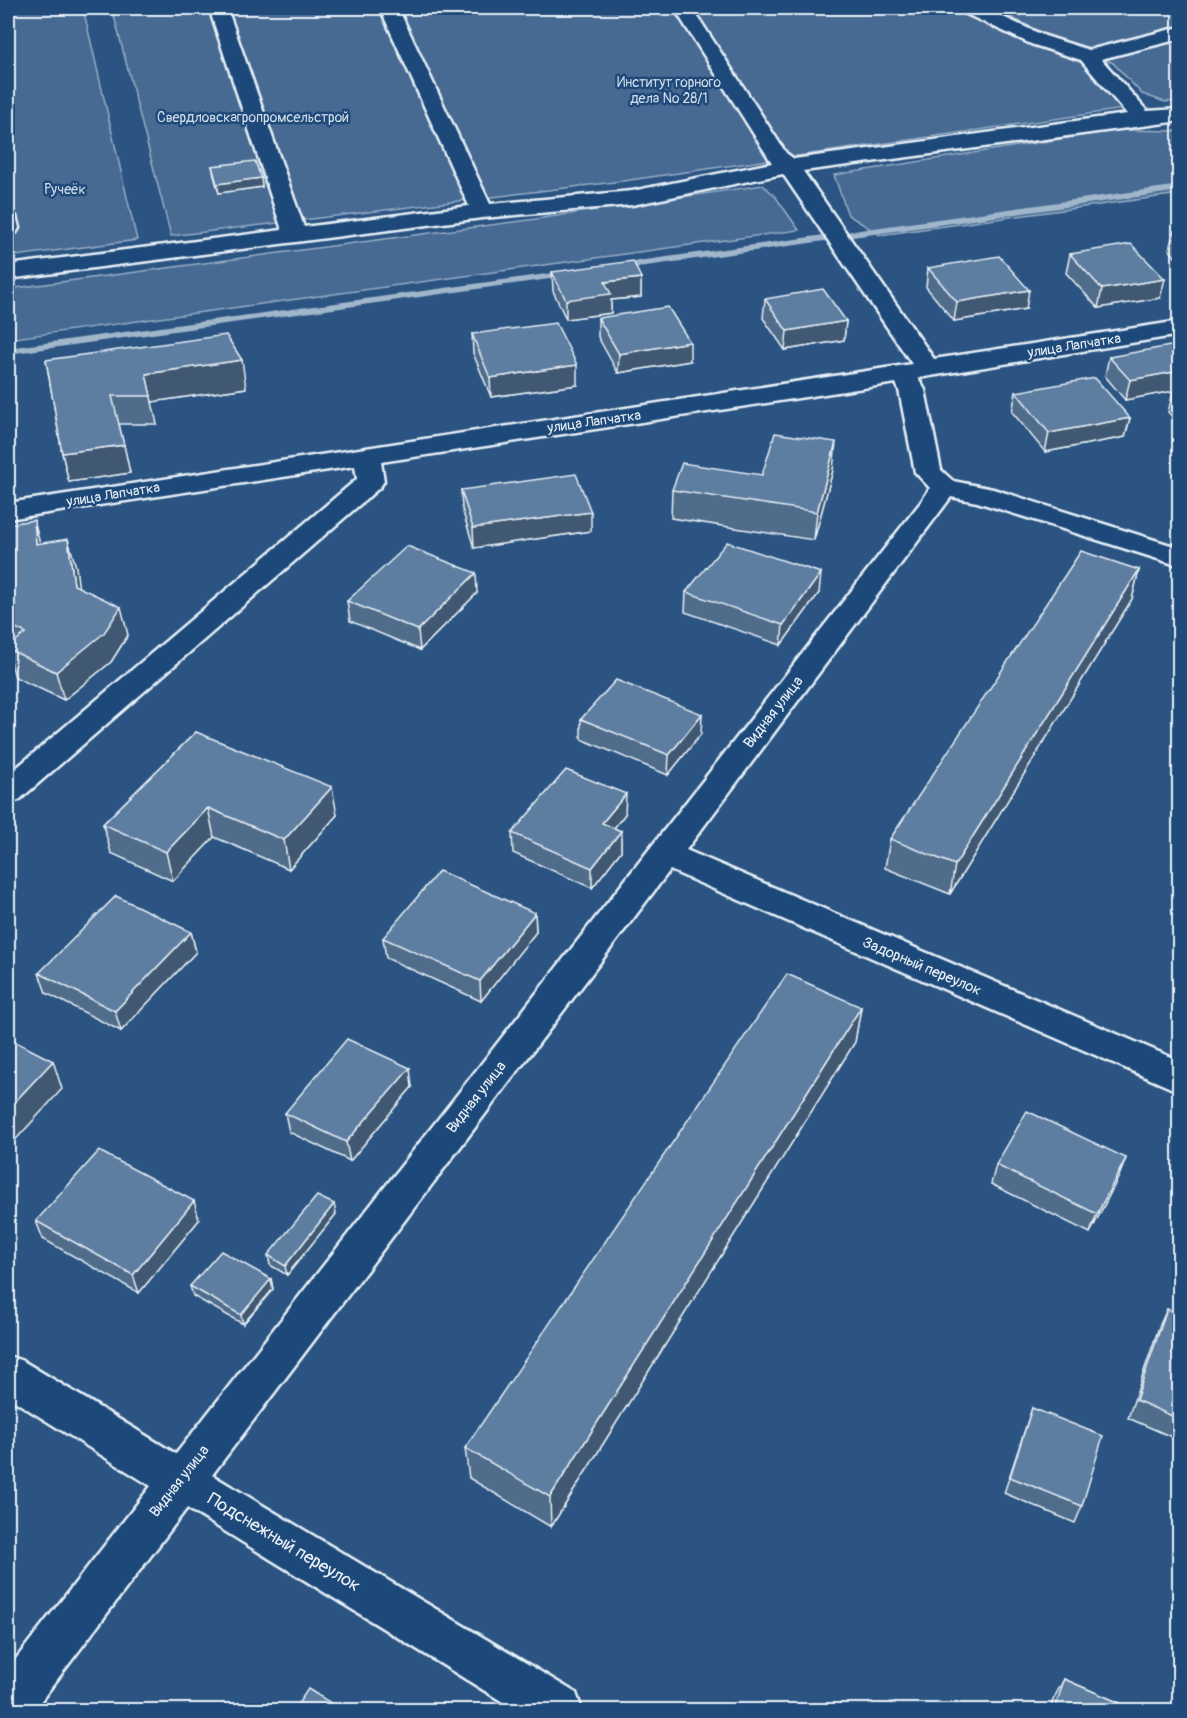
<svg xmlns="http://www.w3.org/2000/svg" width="1187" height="1718" viewBox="0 0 1187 1718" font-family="Pangolin,sans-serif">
<rect width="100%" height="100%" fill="#2b5482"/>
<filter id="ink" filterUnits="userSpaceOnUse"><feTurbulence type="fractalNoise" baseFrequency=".0167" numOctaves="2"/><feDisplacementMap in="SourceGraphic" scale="12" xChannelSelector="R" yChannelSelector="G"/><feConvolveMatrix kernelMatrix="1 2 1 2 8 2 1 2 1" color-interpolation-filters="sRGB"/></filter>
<g filter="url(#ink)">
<g fill="#476b93" stroke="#98aec6" stroke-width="1.5">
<path d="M8,8H83L137,240L8,257Z"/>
<path d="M112,8H948L1082,63L1124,109L623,181L171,236Z"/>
<path d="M992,8H1179V101L1165,102L1142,94L1113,63L1049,36Z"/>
<path d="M1118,130L1179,131V194L880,235L848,215L834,175Z"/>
<path d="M763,185L775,196L799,230L8,339V289L529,220Z"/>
</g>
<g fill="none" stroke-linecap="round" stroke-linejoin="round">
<g fill="#a0b6cb" fill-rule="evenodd">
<path d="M1180,185V191L617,270L612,267L617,264Z"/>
<path d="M568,271L571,272V276L8,354V348Z"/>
</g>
<defs>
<g id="minor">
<path d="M209,8H227L304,227L469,206L380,8H398L490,204L632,191L772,163L674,8H692L786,153L794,159L1127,114L1081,60L1031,44L962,12L960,8H983L1045,36L1089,50L1180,27V39L1101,59L1147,111L1180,109V121L803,171L934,359L1180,321V335L918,378L925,390L941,470L953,481L993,489L1180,548V566L977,502L951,497L686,850L1180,1061V1092L670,870L212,1475L576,1693L582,1710H516L187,1508L34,1710H8V1669L151,1486L8,1397V1356L23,1361L176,1454L921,502L930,488L915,472L899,390L896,383L381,462L384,481L380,487L19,800L8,803V775L357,479L355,466L8,519V503L912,364L783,174L632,205L482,218L8,279V265L282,230Z"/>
<path d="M8,214L16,216L19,228L16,233L8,235Z"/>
</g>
</defs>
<use href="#minor" stroke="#e8f1f8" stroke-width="5"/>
<use href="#minor" fill="#1f4a7a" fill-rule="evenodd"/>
</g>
<g fill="#506c8a" stroke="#e8f1f8" stroke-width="1.5">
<path d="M212,166L261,178L262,187L219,193L214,176Z"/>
<path d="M1179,230V262L1169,249L1174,231Z"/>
<path d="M1070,254L1160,298L1098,308L1066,273Z"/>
<path d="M928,268L1026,309L954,321L926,287Z"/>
<path d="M552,272L641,278V297L611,300V313L566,319L553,291Z"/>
<path d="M765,299L846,321L844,340L785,350L763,318Z"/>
<path d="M598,318L690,361L618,373L598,337Z"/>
<path d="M472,334L577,385L491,397L473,353Z"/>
<path d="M1179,355V390L1125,400L1105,376L1109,357Z"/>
<path d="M46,360L246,388L152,402L157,424H119L130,473L69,482L62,453Z"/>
<path d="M1016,392L1130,418L1125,437L1045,452L1012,412Z"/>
<path d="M1179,392V425L1168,412L1173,393Z"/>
<path d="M833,470L814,540L671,518L672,490L762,475Z"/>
<path d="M461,490L591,531L474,548L462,509Z"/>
<path d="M8,524L40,543L76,567L78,587L128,635L111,662L64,700L15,677L8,653Z"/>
<path d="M1139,570L1132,599L950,894L885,868L890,839Z"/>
<path d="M686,592L819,593L781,645L685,612Z"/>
<path d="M477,593L420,650L350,621L347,601Z"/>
<path d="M581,719L701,734L668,775L581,739Z"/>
<path d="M196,732L337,815L289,869L214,837L173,881L111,853L103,824Z"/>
<path d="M625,814L614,828L621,831V851L592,888L513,853L512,833Z"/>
<path d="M535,913L536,932L481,1001L386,958L383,938Z"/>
<path d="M191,932L196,952L121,1031L46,993L39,973Z"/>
<path d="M861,1007L855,1042L551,1527L469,1478L465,1448Z"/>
<path d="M412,1087L350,1161L289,1132L285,1113Z"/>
<path d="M1126,1158L1119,1176L1090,1233L991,1184L996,1165Z"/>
<path d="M336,1214L287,1275L270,1265L268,1255Z"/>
<path d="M199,1220L139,1293L43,1239L36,1221Z"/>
<path d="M271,1279L273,1289L243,1324L193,1296L190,1286Z"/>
<path d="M1167,1309L1179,1315V1440L1128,1418L1159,1327Z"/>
<path d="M1032,1408L1082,1506L1075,1523L1004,1493Z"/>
<path d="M1064,1679L1136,1710H1050L1053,1700Z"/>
</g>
<g fill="#415871" stroke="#e8f1f8" stroke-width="1.5">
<path d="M261,178L262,187L219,193L217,184Z"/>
<path d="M641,278V297L611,300V313L566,319V300L605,282Z"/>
<path d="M1165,279L1160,298L1098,308L1102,289Z"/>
<path d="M1029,290L1026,309L954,321L957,302Z"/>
<path d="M846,321L844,340L785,350L787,331Z"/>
<path d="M690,342V361L618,373L619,354Z"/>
<path d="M242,360L246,388L152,402L146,374Z"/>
<path d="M577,365V385L491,397L490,378Z"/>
<path d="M1179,371V390L1125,400L1130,380Z"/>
<path d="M1130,418L1125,437L1045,452L1049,433Z"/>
<path d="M836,442L833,470L814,540L817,512Z"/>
<path d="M124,445L130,473L69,482L62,453Z"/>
<path d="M591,512V531L474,548L473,528Z"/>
<path d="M34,520L41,548L36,544Z"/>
<path d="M68,539L76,567L82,614L74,585Z"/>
<path d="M1139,570L1132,599L950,894L955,865Z"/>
<path d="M476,573L477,593L420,650L418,630Z"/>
<path d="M821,573L819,593L781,645L783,625Z"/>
<path d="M121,607L128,635L111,662L64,700L56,672Z"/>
<path d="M702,714L701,734L668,775L669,755Z"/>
<path d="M332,787L337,815L289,869L284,840Z"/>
<path d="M626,794L625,814L602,843V823Z"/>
<path d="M208,808L214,837L173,881L166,852Z"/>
<path d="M621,831V851L592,888V868Z"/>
<path d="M535,913L536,932L481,1001L480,981Z"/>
<path d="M191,932L196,952L121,1031L115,1011Z"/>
<path d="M861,1007L855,1042L551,1527L550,1497Z"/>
<path d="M53,1061L62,1089L8,1148V1109Z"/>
<path d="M410,1068L412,1087L350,1161L346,1142Z"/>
<path d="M1126,1158L1119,1176L1090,1233L1097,1214Z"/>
<path d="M194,1201L199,1220L139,1293L133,1275Z"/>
<path d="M334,1204L336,1214L287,1275L285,1266Z"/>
<path d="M271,1279L273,1289L243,1324L241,1315Z"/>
</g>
<g fill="#5d7da1" stroke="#e8f1f8" stroke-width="1.5">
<path d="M255,161L261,178L217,184L212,166Z"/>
<path d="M1179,230V238L1174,231Z"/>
<path d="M1131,244L1165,279L1102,289L1070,254Z"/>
<path d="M999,256L1029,290L957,302L928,268Z"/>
<path d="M633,261L641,278L605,282L611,294L566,300L552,272Z"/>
<path d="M823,289L846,321L787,331L765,299Z"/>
<path d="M668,307L690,342L619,354L598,318Z"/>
<path d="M556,323L577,365L490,378L472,334Z"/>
<path d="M226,335L242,360L146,374L151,396H112L124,445L62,453L46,360Z"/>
<path d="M1170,346L1179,355V371L1130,380L1109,357Z"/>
<path d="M1095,378L1130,418L1049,433L1016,392Z"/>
<path d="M1179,392V400L1173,393Z"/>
<path d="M775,433L836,442L817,512L672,490L682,463L762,475Z"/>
<path d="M576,474L591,512L473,528L461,490Z"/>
<path d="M34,520L36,544L68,539L74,585L121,607L104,633L56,672L8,649V647L26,633L8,624V524Z"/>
<path d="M727,542L821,573L783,625L686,592Z"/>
<path d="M407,546L476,573L418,630L347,601Z"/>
<path d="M1081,551L1139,570L955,865L890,839Z"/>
<path d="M616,680L702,714L669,755L581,719Z"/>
<path d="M196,732L332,787L284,840L208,808L166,852L103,824Z"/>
<path d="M566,770L626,794L602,823L621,831L592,868L512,833Z"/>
<path d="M439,871L535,913L480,981L383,938Z"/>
<path d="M116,896L191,932L115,1011L39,973Z"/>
<path d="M787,974L861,1007L550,1497L465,1448Z"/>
<path d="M8,1038L53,1061L8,1109Z"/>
<path d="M347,1039L410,1068L346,1142L285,1113Z"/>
<path d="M1027,1111L1126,1158L1097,1214L996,1165Z"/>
<path d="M99,1151L194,1201L133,1275L36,1221Z"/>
<path d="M317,1196L334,1204L285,1266L268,1255Z"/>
<path d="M221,1251L271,1279L241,1315L190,1286Z"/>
<path d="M1167,1309L1179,1315V1419L1136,1400Z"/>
<path d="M1032,1408L1103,1436L1082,1506L1010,1477Z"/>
<path d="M1064,1679L1136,1710H1055Z"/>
<path d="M308,1689L342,1710H294Z"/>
</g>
</g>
<g text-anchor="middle" stroke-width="5" stroke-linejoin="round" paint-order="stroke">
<g font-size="14" fill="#d0dde9" stroke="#1f4a7a">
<text x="669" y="87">Институт горного<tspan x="669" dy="16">дела № 28/1</tspan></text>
<text x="253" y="122">Свердловскагропромсельстрой</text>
<text x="65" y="194">Ручеёк</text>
</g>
<g font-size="14" fill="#e8f1f8" stroke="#1f4a7a">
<text transform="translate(1074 345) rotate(-9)" y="5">улица Лапчатка</text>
<text transform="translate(594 421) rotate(-8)" y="5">улица Лапчатка</text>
<text transform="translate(113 494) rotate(-9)" y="5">улица Лапчатка</text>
</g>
<g font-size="15" fill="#e8f1f8" stroke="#1f4a7a">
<text transform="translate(773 712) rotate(-52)" y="5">Видная улица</text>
<text transform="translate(922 966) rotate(23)" y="5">Задорный переулок</text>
<text transform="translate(476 1097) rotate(-52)" y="5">Видная улица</text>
<text transform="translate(179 1481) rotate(-52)" y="5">Видная улица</text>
</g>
<g font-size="18" fill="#e8f1f8" stroke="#1f4a7a">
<text transform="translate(284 1542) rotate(31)" y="6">Подснежный переулок</text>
</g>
</g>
<rect width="1187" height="1718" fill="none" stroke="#1f4a7a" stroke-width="30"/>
<rect x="15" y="15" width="1157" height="1688" fill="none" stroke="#e8f1f8" stroke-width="2" filter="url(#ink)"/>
</svg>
